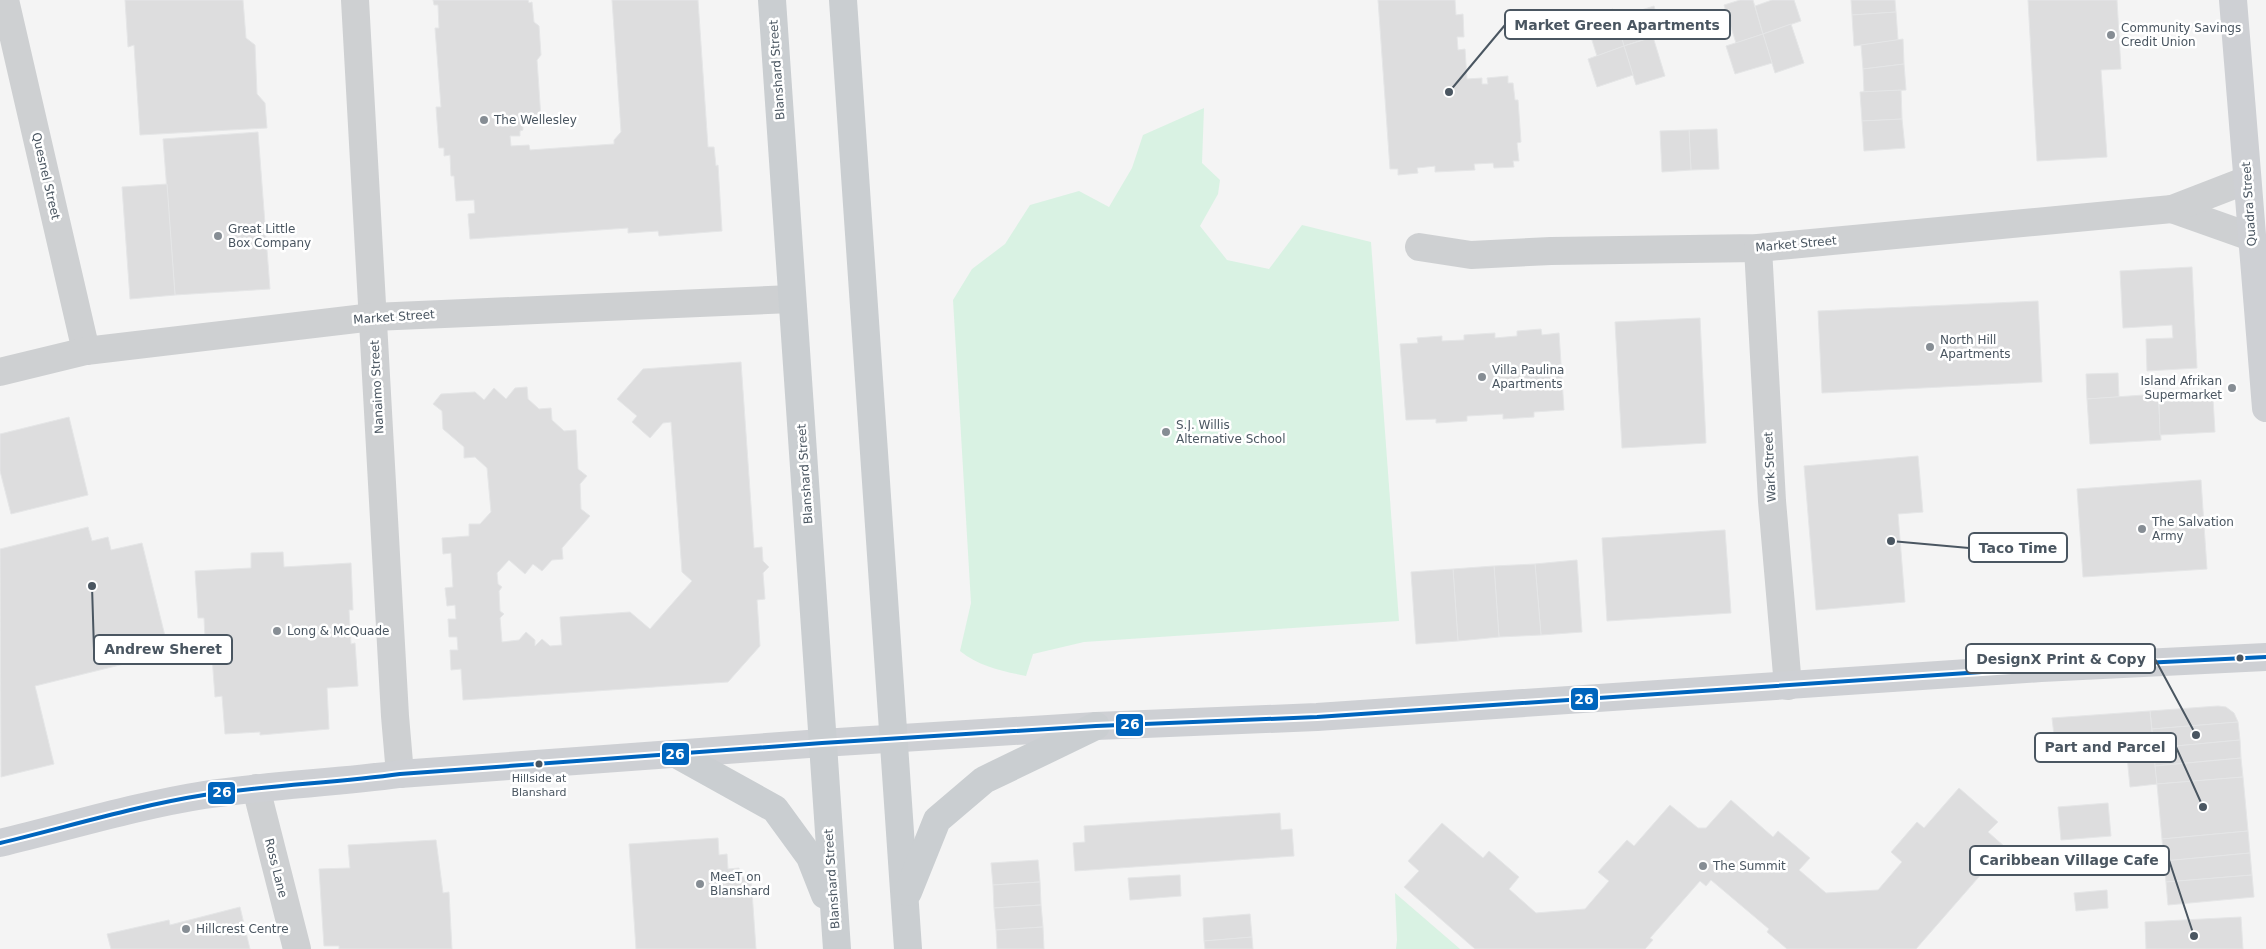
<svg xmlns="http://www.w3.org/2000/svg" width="2266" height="949" viewBox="0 0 2266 949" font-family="'DejaVu Sans',sans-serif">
<rect width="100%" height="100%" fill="#f4f4f4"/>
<g fill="#d9f2e3">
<path d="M1204,108L1202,163L1220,180L1218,194L1200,226L1227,260L1269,269L1302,225L1371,242L1399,621L1084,642L1033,654L1026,676C1002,671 980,667 960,651L971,603L953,300L972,269L1005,244L1030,205L1079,191L1109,207L1132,168L1143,135Z"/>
<path d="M1395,893L1460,949H1396L1397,940Z"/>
</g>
<g fill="#ddddde" stroke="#e5e6e7">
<path d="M125,0H243L246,38L255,45L257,94L265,103L267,128L140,135L134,45L128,47Z"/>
<path d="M433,0H528L529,3L532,2L534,22L539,26L541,55L537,60L541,119L523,120V130L520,131V136H510L511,146L529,145L530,150L614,144V140L621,132L612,0H698L708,147H714L716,166L718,165L722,231L659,236L658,231L628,233V228L470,239L468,214L475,213L474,200L456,201L454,176H451L450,155L444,156V148H439L436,107H441L435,28H439L438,5H434Z"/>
<path d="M1378,0H1455L1456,15L1463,14L1464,37H1457L1458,50L1465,49L1467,79L1482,78V84H1488L1487,78L1508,76V83H1513L1515,100H1518L1521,142L1517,143L1519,161H1513L1514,167L1494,168L1493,163L1474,164L1475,170L1435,172V166L1417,168L1418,173L1398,175V169H1390Z"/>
<path d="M1740,0H1753L1763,34L1736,43L1724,5Z"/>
<path d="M1772,0H1794L1801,21L1763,34L1755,6Z"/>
<path d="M1851,0H1895L1896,12L1852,15Z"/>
<path d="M2028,0H2117L2121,69L2101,70L2107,157L2037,161Z"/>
<path d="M1654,6L1662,33L1624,46L1616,18Z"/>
<path d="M1613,9L1624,46L1597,56L1585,18Z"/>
<path d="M1896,12L1898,40L1854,46L1852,15Z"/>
<path d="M1791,24L1804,63L1775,73L1763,34Z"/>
<path d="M1763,34L1772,63L1735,74L1726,46Z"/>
<path d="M1653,37L1665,76L1636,85L1624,46Z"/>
<path d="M1903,39L1904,64L1863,69L1861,45Z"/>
<path d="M1624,46L1633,75L1597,87L1588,59Z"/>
<path d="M1904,64L1906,90L1864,92L1863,69Z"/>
<path d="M1901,90L1902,119L1862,121L1860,92Z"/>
<path d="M1902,119L1905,148L1864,151L1862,121Z"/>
<path d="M1717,129L1719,169L1691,170L1689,130Z"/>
<path d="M1689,130L1691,170L1662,172L1660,131Z"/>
<path d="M258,132L270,289L175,295L163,139Z"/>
<path d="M167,184L175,295L130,299L122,187Z"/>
<path d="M2192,267L2197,368L2147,371L2146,339L2173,338L2172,325L2123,328L2120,271Z"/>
<path d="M2038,301L2042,382L1822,393L1818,311Z"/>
<path d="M1700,318L1706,443L1622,448L1615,322Z"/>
<path d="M1541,329L1542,335L1559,333L1564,410L1534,412V417L1503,419V414L1467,416V421L1436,423V419L1406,420L1400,344L1418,343L1417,338L1442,336V341L1464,340V335L1495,333V338L1517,336V331Z"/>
<path d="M741,362L754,548L762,547L763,561L769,567L763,573L765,599L757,600L760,646L728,682L463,700L461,669L451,670L450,650H458L457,637H449L448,619H456L455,605L447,606L445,588L453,587L451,553L443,554L442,538L469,536V524H480L491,512L487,468L475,457L464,458V447L443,429L442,411L433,404L441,394L475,392L484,400L494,388L506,399L515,388L527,387L528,399L539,409L551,408L552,420L564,431L576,430L578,469L587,476L580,484L581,509L590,516L562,548L563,559L552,560L542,571L533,564L525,574L509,560L497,573L498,584L502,587L499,591L500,611L504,614L500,618L502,642L519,640L526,632L535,640V646L542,639L550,646L562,645L560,617L630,612L650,629L692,581L682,572L671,422L663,423L650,438L632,422L637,416L617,399L643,369Z"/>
<path d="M2118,373L2119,397L2087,399L2086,374Z"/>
<path d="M2158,394L2161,440L2090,444L2087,399Z"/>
<path d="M2213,399L2215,432L2160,435L2159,402Z"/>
<path d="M69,417L88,495L11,514L0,471V434Z"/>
<path d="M1918,456L1923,512L1898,514L1905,602L1816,610L1804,466Z"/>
<path d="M2201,480L2207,569L2083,577L2077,489Z"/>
<path d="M88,527L92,541L108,537L111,550L142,543L165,636L140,642L144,659L35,686L54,764L1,777L0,549Z"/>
<path d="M1725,530L1731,613L1607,621L1602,538Z"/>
<path d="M283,552L284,567L351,563L353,610H349L351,644L355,643L358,686L327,688L329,729L260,735V732L225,734L222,696L215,697L212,656H206L204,618H198L195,571L251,568V553Z"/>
<path d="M1577,560L1582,632L1541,635L1535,564Z"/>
<path d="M1535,564L1541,635L1499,637L1494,566Z"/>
<path d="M1494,566L1499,637L1458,641L1453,569Z"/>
<path d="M1453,569L1458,641L1416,644L1411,572Z"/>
<path d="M2218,706L2226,707L2234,713L2238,722L2152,729L2150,711Z"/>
<path d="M2150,711L2157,784L2130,787L2126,746L2056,752L2052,718Z"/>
<path d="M2238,722L2240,740L2154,748L2152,729Z"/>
<path d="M2240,740L2241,758L2155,766L2154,748Z"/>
<path d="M2241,758L2243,777L2157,784L2155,766Z"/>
<path d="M2243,777L2248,831L2162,839L2157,784Z"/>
<path d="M1959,788L1998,822L1988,832L2005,847L1916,949H1787L1767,932L1769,929L1711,880L1706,886L1700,881L1650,938L1653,940L1645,949H1475L1404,887L1419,871L1408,861L1442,823L1483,858L1489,851L1519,877L1509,889L1536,913L1585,909L1609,881L1598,872L1627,840L1634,846L1670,805L1698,828H1706L1731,800L1773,837L1778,831L1810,858L1799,870L1826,893L1878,890L1902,862L1891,852L1917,822L1924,828Z"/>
<path d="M2108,803L2111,836L2061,840L2058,807Z"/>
<path d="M1280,813L1281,830L1292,829L1294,856L1075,871L1073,843L1085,842L1084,826Z"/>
<path d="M2248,831L2250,853L2164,861L2162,839Z"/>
<path d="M718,838L719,855L727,854L728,869L739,868L740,877H751L756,949H636L629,844Z"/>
<path d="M436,840L443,893L449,892L452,949H339V946H324L319,869L350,868L348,845Z"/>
<path d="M2250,853L2252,875L2166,882L2164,861Z"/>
<path d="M1038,860L1040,882L993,885L991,863Z"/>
<path d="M1180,875L1181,896L1130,900L1128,878Z"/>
<path d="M2252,875L2254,897L2168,905L2166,882Z"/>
<path d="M1040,882L1041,905L994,908L993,885Z"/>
<path d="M2107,890L2108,908L2076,911L2074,893Z"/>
<path d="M1041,905L1043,927L996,930L994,908Z"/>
<path d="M240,907L250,949H111L107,934L169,920L170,925Z"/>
<path d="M1250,914L1252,937L1204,941L1203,918Z"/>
<path d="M2241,917L2243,949H2146L2145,922Z"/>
<path d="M1043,927L1044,949H997L996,930Z"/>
<path d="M1252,937L1253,949H1205L1204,941Z"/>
</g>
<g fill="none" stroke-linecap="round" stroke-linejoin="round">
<g stroke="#ced0d2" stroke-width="28">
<path d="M5,0L86,351"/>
<path d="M355,0L395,716L400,774"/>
<path d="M2172,209L2251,237"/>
<path d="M1419,247L1471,255L1551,251L1758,248L2172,209L2247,180"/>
<path d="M1758,248L1772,501L1788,686"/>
<path d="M0,372L86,351L373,317L792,299"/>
<path d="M256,788L297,949"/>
</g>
<g stroke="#ced0d4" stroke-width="28">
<path d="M2233,0L2266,408"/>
<path d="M0,843C67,827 135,806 204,795C269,785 335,783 400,774L822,743L1096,726L1317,717L2041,668L2266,657"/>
</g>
<g stroke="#caced1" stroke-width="28">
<path d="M772,0L837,949"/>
<path d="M843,0L908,949"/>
<path d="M676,754L775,809L810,857L825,895"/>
<path d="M908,892L937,820L984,780L1096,726"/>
</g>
<defs>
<path id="bus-1" d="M0,843C67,827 135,806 204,795C269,785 335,783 400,774L822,743L1096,726L1317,717L2041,668L2266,657"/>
</defs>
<use href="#bus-1" stroke="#fff" stroke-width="8"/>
<use href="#bus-1" stroke="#0065bd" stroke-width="4"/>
</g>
<g fill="#868d94" stroke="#fff" stroke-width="2">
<circle cx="2111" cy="35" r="5"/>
<circle cx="484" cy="120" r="5"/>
<circle cx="218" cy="236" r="5"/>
<circle cx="1930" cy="347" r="5"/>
<circle cx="1482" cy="377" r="5"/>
<circle cx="2232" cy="388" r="5"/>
<circle cx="1166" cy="432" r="5"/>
<circle cx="2142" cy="529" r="5"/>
<circle cx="277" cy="631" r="5"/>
<circle cx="1703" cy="866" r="5"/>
<circle cx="700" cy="884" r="5"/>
<circle cx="186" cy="929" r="5"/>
</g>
<g fill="#4a5661" stroke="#fff" stroke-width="2">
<circle cx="2240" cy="658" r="4.5"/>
<circle cx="539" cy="764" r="4.5"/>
</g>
<g text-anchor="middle" stroke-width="5" stroke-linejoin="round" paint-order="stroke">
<g font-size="11" fill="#4a5661" stroke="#fff">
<text x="539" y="782">Hillside at<tspan x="539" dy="14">Blanshard</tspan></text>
</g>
<g font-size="12" fill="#4a5661" stroke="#fff" text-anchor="start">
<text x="2121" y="32">Community Savings<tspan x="2121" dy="14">Credit Union</tspan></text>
<text x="494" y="124">The Wellesley</text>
<text x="228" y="233">Great Little<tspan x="228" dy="14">Box Company</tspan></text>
<text x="1940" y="344">North Hill<tspan x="1940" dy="14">Apartments</tspan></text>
<text x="1492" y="374">Villa Paulina<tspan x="1492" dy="14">Apartments</tspan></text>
<text x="2222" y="385" text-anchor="end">Island Afrikan<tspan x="2222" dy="14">Supermarket</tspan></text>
<text x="1176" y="429">S.J. Willis<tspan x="1176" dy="14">Alternative School</tspan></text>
<text x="2152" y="526">The Salvation<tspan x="2152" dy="14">Army</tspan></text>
<text x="287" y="635">Long &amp; McQuade</text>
<text x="1713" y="870">The Summit</text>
<text x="710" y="881">MeeT on<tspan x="710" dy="14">Blanshard</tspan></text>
<text x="196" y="933">Hillcrest Centre</text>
</g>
<g font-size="12" fill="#4a5661" stroke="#fff">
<text transform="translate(777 70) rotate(-94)" y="4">Blanshard Street</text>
<text transform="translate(46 176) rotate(77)" y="4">Quesnel Street</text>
<text transform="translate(2249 204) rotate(-94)" y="4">Quadra Street</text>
<text transform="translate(1796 244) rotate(-5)" y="4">Market Street</text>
<text transform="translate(394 317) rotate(-4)" y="4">Market Street</text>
<text transform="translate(377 387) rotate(-93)" y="4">Nanaimo Street</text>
<text transform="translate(1770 467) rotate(-93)" y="4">Wark Street</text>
<text transform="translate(805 474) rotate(-94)" y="4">Blanshard Street</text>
<text transform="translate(276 868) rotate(76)" y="4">Ross Lane</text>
<text transform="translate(832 879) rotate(-94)" y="4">Blanshard Street</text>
</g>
</g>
<path fill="none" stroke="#4a5661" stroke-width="2" d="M1449 92L1505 25M1891 541L1969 548M92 586L94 650M2196 735L2155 659M2203 807L2176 747M2194 936L2169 860"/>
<g fill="#4a5661" stroke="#fff" stroke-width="2">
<circle cx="1449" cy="92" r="5"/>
<circle cx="1891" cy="541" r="5"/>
<circle cx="92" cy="586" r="5"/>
<circle cx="2196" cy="735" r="5"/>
<circle cx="2203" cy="807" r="5"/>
<circle cx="2194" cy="936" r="5"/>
</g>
<g fill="#fff" stroke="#4a5661" stroke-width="2">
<rect x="1505" y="10" width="225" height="29" rx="5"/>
<rect x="1969" y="533" width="98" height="29" rx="5"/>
<rect x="94" y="635" width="138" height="29" rx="5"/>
<rect x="1966" y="644" width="189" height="29" rx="5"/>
<rect x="2035" y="733" width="141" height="29" rx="5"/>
<rect x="1970" y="846" width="199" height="29" rx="5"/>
</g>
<g font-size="14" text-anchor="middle" font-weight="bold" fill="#4a5661">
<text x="1617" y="30">Market Green Apartments</text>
<text x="2018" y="553">Taco Time</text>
<text x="163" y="654">Andrew Sheret</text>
<text x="2061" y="664">DesignX Print &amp; Copy</text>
<text x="2105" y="752">Part and Parcel</text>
<text x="2069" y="865">Caribbean Village Cafe</text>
</g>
<g stroke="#fff" stroke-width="2">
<rect x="1570" y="687" width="29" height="24" rx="5" fill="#0065bd"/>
<rect x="1115" y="713" width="29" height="24" rx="5" fill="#0065bd"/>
<rect x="661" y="742" width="29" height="24" rx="5" fill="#0065bd"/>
<rect x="207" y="781" width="29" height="24" rx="5" fill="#0065bd"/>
</g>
<g font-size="14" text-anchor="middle" font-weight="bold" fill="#fff">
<text x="1584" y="704">26</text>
<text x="1130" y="729">26</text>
<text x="675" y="759">26</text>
<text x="222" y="797">26</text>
</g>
</svg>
